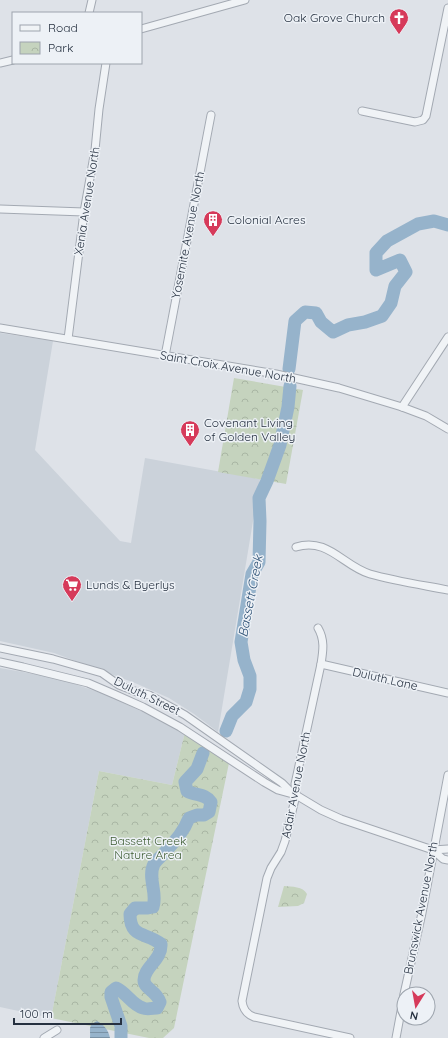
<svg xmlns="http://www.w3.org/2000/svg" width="448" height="1038" viewBox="0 0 448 1038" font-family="Quicksand,sans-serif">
<defs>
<pattern id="park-crowns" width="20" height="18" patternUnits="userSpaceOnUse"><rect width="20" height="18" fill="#c5d3be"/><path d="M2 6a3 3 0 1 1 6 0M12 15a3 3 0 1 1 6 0" fill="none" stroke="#a9b6a4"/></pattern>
<pattern id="water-rules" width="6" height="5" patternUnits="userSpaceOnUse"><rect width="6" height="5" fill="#96b3cb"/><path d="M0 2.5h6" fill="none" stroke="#7a92a6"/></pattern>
</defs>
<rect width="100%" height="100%" fill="#dee2e8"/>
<g fill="#cbd2da">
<path d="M0,333L53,341L35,450L120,541L131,543L145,458L260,479L218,732L194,714L169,698L135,683L54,653L0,641Z"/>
<path d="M0,668L57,678L107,695L185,732L172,785L99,771L51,1018L0,1007Z"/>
</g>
<g fill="url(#park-crowns)">
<path d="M234,378L303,390L286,484L218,472Z"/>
<path d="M185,732L229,763L174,1028L163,1038H149L51,1018L99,771L172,785Z"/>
<path d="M284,886C292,887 303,886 307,894L304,903L298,906L278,907Z"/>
</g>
<path fill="url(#water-rules)" d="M97,1021C104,1025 108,1029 110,1038H90C91,1029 87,1026 97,1021Z"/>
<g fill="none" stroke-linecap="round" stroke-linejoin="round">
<g stroke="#96b3cb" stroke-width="13">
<path d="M289,369L295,321L305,312L316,313L321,322L333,332L348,325L365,322L382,316L391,303L395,286L406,272L400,260L376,270V253L387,241L418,224L434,221L448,225"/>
<path d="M226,731L232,716L246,702L250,689V676L244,660L241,642L252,574L259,562L260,521L259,498L267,481L280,445L288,407L290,386"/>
<path d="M121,1038V1026L111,997V992L116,988C127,993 132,1005 143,1008C147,1010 153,1008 157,1008L160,1002C156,990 144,989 144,980C144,967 162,960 161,944C147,932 130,939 130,914L135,908H148L153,907C158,893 147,878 154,864C157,859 163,855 166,851C176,840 184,831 189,818L197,815H204L209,812L211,802C205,793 196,796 187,791L185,782L197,769L203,753"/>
</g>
<defs>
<g id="minor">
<path d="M89,13L92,0"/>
<path d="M141,29L245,0"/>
<path d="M0,63L13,60"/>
<path d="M362,111L415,122L423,120L426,116L448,8"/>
<path d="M0,209L84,212"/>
<path d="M0,328L276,374L339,388L402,407L426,416L448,429"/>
<path d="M68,339L84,212L95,150L99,109L106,63"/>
<path d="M165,356L211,115"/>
<path d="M402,407L448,337"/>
<path d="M296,547C328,537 343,566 370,574C395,581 422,585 448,590"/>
<path d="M318,628C325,640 323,651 321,664L295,784L296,795L285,841L281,852L271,868L267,878L242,1001C243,1009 246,1014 254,1017L350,1038"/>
<path d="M0,648L53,659L102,673L119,685L137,692L149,695L185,715L282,783L292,793"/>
<path d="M0,662L23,667L88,683L116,695L143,707L180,727L264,782L278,790L296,795L321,810L341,819L433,850L443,859L448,860"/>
<path d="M321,664L448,693"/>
<path d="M433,850L448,849"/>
<path d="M404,994L422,913L448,775"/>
<path d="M44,1038L57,1030"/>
<path d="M396,1038L404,995"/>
</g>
</defs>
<use href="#minor" stroke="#a3a9b2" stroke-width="9"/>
<use href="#minor" stroke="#f0f3f6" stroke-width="7"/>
</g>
<defs>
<symbol id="church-pin" viewBox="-11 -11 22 30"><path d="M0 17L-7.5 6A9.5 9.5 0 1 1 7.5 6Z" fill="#d63a5a" stroke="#edf1f6"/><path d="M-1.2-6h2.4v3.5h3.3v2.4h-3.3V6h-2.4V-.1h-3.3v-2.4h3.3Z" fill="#fff"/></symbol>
<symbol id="building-pin" viewBox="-11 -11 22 30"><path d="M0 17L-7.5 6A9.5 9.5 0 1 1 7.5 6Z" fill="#d63a5a" stroke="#edf1f6"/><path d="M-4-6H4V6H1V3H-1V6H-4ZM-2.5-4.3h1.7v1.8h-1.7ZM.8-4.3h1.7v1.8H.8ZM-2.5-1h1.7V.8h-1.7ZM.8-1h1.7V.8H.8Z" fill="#fff"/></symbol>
<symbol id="supermarket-pin" viewBox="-11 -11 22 30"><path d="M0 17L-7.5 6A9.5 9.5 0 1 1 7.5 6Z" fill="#d63a5a" stroke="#edf1f6"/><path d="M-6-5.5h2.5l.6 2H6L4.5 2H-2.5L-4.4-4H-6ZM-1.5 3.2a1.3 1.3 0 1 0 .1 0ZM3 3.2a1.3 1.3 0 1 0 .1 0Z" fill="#fff"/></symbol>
</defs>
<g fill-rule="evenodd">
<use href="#church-pin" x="388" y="7" width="22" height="30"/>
<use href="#building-pin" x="202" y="209" width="22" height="30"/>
<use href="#building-pin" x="179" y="419" width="22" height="30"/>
<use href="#supermarket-pin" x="61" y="574" width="22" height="30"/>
</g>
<g text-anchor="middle" stroke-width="3" stroke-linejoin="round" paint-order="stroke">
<g font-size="12" fill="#263140" stroke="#edf1f6" text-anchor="start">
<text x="385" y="22" text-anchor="end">Oak Grove Church</text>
<text x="227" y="224">Colonial Acres</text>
<text x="204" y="427">Covenant Living<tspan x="204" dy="14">of Golden Valley</tspan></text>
<text x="86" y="589">Lunds &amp; Byerlys</text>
</g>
<g font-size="12" fill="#263140" stroke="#edf1f6">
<text transform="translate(87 201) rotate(-81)" y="4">Xenia Avenue North</text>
<text transform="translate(188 235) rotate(-79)" y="4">Yosemite Avenue North</text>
<text transform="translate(228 367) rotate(10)" y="4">Saint Croix Avenue North</text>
<text transform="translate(385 679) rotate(13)" y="4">Duluth Lane</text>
<text transform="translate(147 696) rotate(26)" y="4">Duluth Street</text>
<text transform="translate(296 785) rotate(-79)" y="4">Adair Avenue North</text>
<text transform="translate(421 908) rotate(-79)" y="4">Brunswick Avenue North</text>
</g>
<g font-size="12" fill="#3d5c32" stroke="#edf1f6">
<text x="148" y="845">Bassett Creek<tspan x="148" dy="14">Nature Area</tspan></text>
</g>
<g font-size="13" font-style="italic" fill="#2e5276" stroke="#edf1f6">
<text transform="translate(250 596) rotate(-79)" y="5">Bassett Creek</text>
</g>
</g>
<rect x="12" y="12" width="130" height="52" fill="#edf1f6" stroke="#9da4ad"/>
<rect x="20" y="25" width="20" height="6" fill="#f0f3f6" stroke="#9da4ad"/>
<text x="48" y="32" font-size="12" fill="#263140">Road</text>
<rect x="20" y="42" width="20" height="12" fill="url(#park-crowns)" stroke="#9da4ad"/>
<text x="48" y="52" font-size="12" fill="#263140">Park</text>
<g transform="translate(416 1006) rotate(191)"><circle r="19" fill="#edf1f6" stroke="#9da4ad"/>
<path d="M0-3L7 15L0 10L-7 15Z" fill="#d63a5a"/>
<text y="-6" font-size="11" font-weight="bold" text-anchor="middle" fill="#263140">N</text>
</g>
<path d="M14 1018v6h107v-6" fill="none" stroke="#263140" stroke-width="2"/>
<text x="20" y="1018" font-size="12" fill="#263140" stroke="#edf1f6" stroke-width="3" paint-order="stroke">100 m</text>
</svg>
